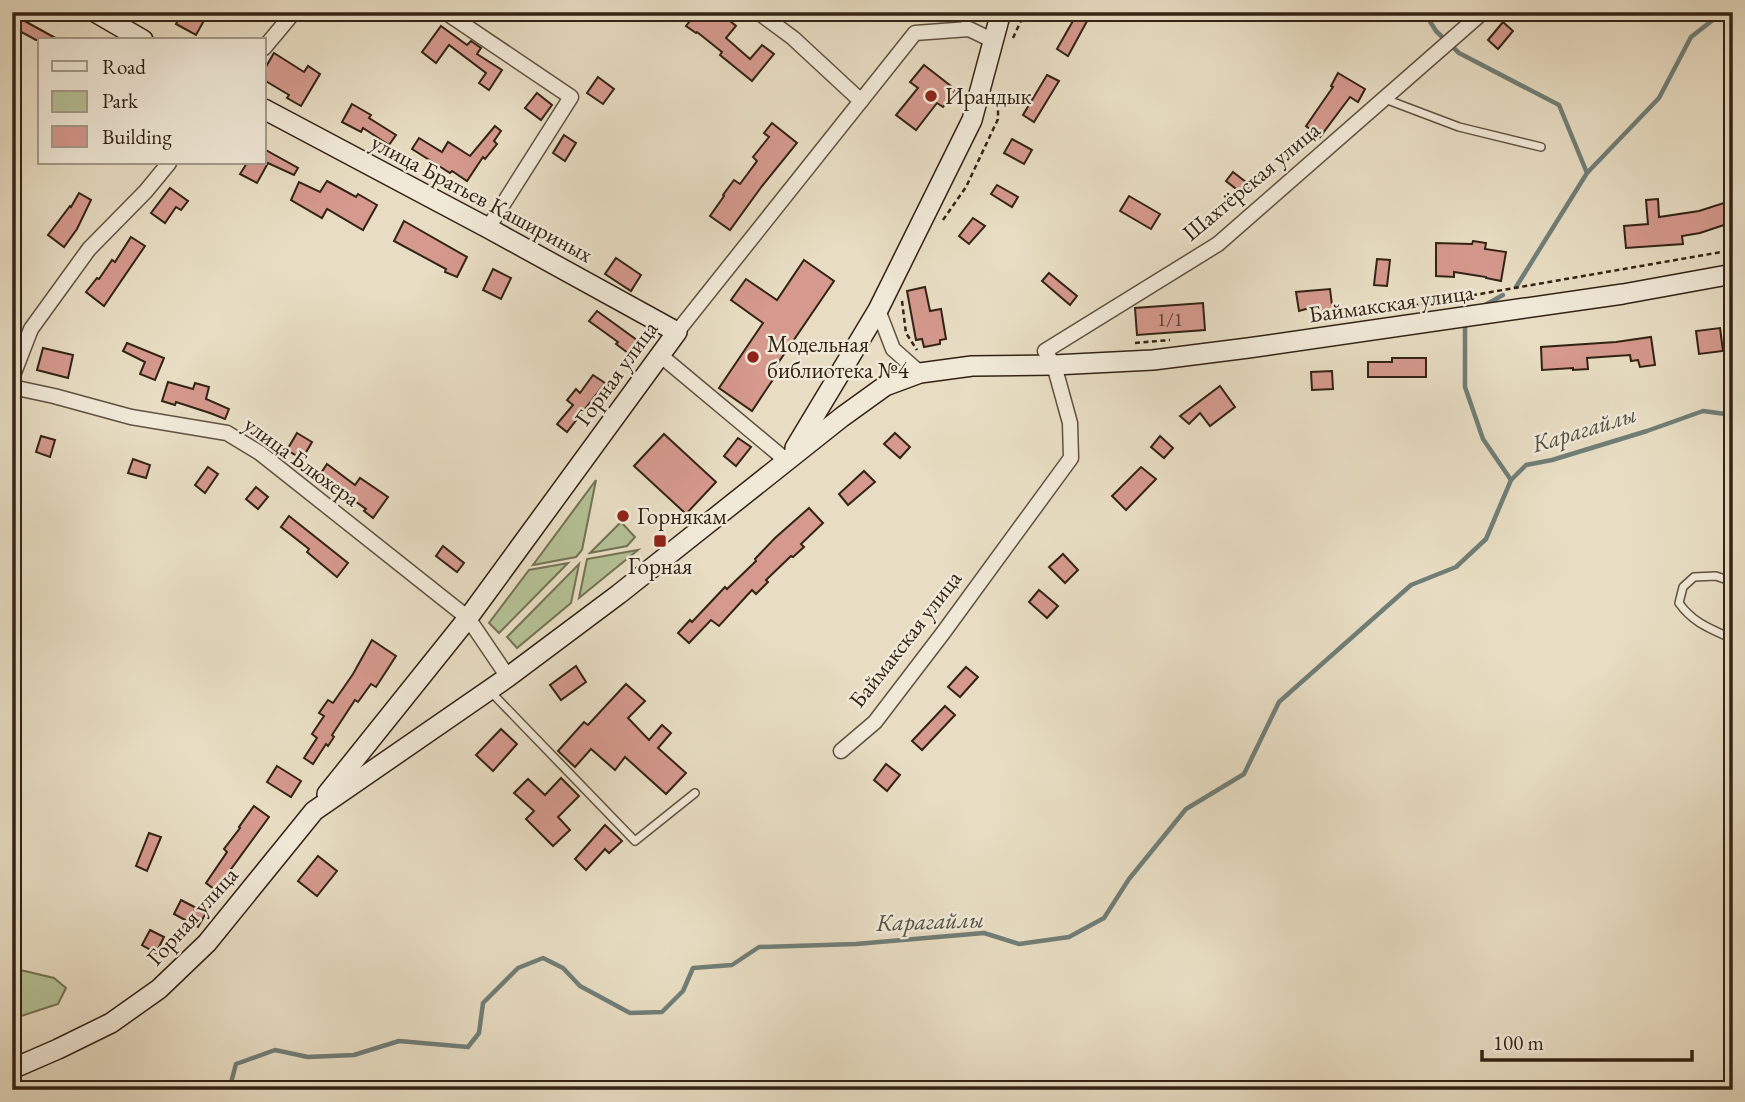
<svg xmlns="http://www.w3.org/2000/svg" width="1745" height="1102" viewBox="0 0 1745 1102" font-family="'EB Garamond',serif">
<rect width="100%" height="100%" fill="#e8ddc3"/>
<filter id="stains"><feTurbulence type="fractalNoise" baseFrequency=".00286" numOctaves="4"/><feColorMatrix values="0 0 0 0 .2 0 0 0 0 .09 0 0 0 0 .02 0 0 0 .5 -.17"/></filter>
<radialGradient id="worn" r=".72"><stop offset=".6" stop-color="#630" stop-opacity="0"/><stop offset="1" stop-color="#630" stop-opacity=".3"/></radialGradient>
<g fill="#b4c195" stroke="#747255" stroke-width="2">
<path d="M596,480L582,550L576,557L533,565Z"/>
<path d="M621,522L635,537L627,546L590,553Z"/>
<path d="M638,550L579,598L587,559Z"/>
<path d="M568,563L499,633L489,623L529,570Z"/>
<path d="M579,564L571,603L517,648L507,637Z"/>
<path d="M12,968L54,978L66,988L58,1004L12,1019Z"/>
</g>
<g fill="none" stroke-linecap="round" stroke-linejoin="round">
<g stroke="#707e77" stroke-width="4.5">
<path d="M1424,12L1436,31L1459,53L1559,105L1587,173"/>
<path d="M1516,287L1587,173L1659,98L1691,37L1723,12"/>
<path d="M1485,305L1503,295"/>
<path d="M1465,320V387L1483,439L1511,480"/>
<path d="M229,1090L236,1064L275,1050L308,1057L354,1055L399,1041L468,1047L479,1033L483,1003L518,968L543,958L563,968L580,986L630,1013L662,1012L683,991L693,968L732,965L759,947L856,944L984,933L1019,944L1069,937L1104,918L1129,879L1186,809L1244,774L1279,702L1411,585L1456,567L1486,539L1511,480L1526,465L1552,460L1647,431L1703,411L1733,415"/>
</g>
</g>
<g fill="#d5998d" stroke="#332315" stroke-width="2">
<path d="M182,12H197L206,17L196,35L176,24Z"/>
<path d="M697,12H719L736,26L726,38L750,59L762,45L774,54L752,81L720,55L722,52L697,32L696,33L686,26Z"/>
<path d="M1078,12H1092L1068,56L1057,49Z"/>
<path d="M12,14L59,40H36L12,27Z"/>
<path d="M1503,22L1513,31L1498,49L1488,40Z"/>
<path d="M441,26L467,45L471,41L481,48L477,54L502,70L489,90L479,83L486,73L449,45L436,63L422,52Z"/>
<path d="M274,53L304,72L308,66L320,74L301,106L287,98L289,95L264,80V70Z"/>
<path d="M924,65L956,90L943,107L937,103L916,130L896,115L918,88L910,82Z"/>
<path d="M1338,73L1365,89L1358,102L1350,97L1320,137L1306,126L1333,87L1331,86Z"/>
<path d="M1047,75L1059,81L1034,122L1023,115Z"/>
<path d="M598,77L614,89L603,104L587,93Z"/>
<path d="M537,93L552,105L541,120L525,108Z"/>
<path d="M352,104L371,115L369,118L396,135L389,145L363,128L361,132L342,122Z"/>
<path d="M772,123L797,143L762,186L730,230L710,216L724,196L723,195L734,180L740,184L757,161L753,157L769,137L764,133Z"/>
<path d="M495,126L501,131L494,141L497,144L485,159L483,157L467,181L452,171L450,173L412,149L419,138L442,152L448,142L470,156Z"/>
<path d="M564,135L576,143L565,161L553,153Z"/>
<path d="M1012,139L1032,150L1024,164L1004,153Z"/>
<path d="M264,149L298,168L294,175L268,163L257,183L240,174L247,163H266L264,162Z"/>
<path d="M1233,172L1251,186L1244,195L1226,181Z"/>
<path d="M327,181L356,197L358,194L377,205L363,230L327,209L322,218L291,200L299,182L320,192Z"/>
<path d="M997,185L1018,197L1012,207L991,194Z"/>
<path d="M170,188L188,201L181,210L176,207L165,223L151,213Z"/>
<path d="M79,193L91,200L77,229L64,247L48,235L70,206L71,207Z"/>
<path d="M1129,196L1160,214L1151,229L1120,211Z"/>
<path d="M1658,199L1659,217L1699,211L1733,200V222L1700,233L1682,236L1683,244L1626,248L1624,226L1648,224L1646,200Z"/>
<path d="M973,218L985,226L969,244L959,236Z"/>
<path d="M404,221L467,257L457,277L445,272L446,269L394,241Z"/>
<path d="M131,237L145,246L104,306L86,292L97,278L99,279L112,260L115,262Z"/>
<path d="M1473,241L1486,243L1485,249L1506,252L1501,281L1486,278V277L1454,272V277L1436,276V243L1472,244Z"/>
<path d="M616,258L641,275L631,291L605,274Z"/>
<path d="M1377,259L1390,260L1387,286L1374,285Z"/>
<path d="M804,260L834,281L774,369L778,372L752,411L719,388L763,323L731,300L746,279L777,300Z"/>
<path d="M493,269L511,278L501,299L483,290Z"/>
<path d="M1049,273L1077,296L1070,305L1042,281Z"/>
<path d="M925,287L930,311L941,309L946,339L940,340V344L924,347L922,339L916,340L907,291Z"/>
<path d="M1330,289L1333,313L1314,315L1313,307L1299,311L1296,292Z"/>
<path d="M1203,303L1205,330L1137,335L1135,308Z"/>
<path d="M597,311L641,343L632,356L616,344L618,342L589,321Z"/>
<path d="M1720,328L1723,351L1699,354L1696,331Z"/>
<path d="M1651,337L1655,365L1640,367L1638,360L1631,361L1630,355L1587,358L1588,369L1573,370V368L1542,370L1541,347L1616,342Z"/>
<path d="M127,343L164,358L155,380L140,374L145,362L123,351Z"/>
<path d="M43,348L73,355L68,378L37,370Z"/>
<path d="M1392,358H1426V377H1368V362H1392Z"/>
<path d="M1332,371L1333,389L1312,390L1311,372Z"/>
<path d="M593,375L605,383L567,432L557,424L573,405L567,400L576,389L580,393Z"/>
<path d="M168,382L193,389L195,383L209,387L206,399L229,409L225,419L210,413L176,402L175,405L162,401Z"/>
<path d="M1220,386L1235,407L1210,426L1200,413L1189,424L1180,416Z"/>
<path d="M297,433L312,442L302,459L287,450Z"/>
<path d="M895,433L910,447L900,458L884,444Z"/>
<path d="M664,434L716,482L686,514L634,466Z"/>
<path d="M41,436L55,440L50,457L36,452Z"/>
<path d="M1160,436L1173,448L1164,458L1151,447Z"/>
<path d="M738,438L751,447L736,466L724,456Z"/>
<path d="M133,459L150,465L146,478L128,473Z"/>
<path d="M327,464L355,485L360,478L388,497L373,518L364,511L366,509L319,476Z"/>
<path d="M208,467L218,474L205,493L195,485Z"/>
<path d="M1141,467L1156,479L1126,510L1112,496Z"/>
<path d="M864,471L875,482L848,505L839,494Z"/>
<path d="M256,487L268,497L258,509L246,499Z"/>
<path d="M809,508L823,523L801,544L804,547L793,557L791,556L766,580L768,582L756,594L752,590L719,626L711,620L689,643L678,633L690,620L692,622L725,587L727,589L756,561L755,559L775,538Z"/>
<path d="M289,516L348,563L337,577L307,552L309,549L281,527Z"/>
<path d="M443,546L464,563L457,572L436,556Z"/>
<path d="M1063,554L1078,570L1065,583L1049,567Z"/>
<path d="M1039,590L1058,606L1047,618L1029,602Z"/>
<path d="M372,640L396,656L376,687L371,684L358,702L355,700L332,735L334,737L328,746L326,744L313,764L304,758L317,738L312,734L324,716L319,713L328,700L333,703L353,674Z"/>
<path d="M576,666L586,682L561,700L550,685Z"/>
<path d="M966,667L978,677L960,697L948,687Z"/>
<path d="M626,684L645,701L628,718L649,740L662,725L671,733L658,748L686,773L666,794L625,757L615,770L591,749L575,767L558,751L584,722L588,725Z"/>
<path d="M945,706L955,715L922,750L912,741Z"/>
<path d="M501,729L517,744L493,771L476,755Z"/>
<path d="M886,764L900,775L887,791L874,780Z"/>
<path d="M277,766L301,781L291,797L267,782Z"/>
<path d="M561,778L579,796L558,817L570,830L553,846L526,819L534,811L514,793L528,779L545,795Z"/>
<path d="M254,806L269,817L229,872L230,873L218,892L206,883L227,852L224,849L240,828L239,827Z"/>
<path d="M605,825L622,841L609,853L605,849L586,870L575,859Z"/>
<path d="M149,833L161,837L147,871L136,866Z"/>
<path d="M318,856L337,871L317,896L298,881Z"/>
<path d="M181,900L206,913L198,927L174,914Z"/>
<path d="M150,930L164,937L156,953L142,945Z"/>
</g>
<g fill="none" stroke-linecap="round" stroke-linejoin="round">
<defs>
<g id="lane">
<path d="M959,12L969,28"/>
<path d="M1385,99L1459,127L1541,147"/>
<path d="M1733,582L1716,576L1694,577L1683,587L1679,603C1693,623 1711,629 1733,639"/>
<path d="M489,690L635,841L695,793"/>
</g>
<g id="street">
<path d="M445,12L571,97L488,228"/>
<path d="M758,12L793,38L861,101"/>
<path d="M264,48L294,12"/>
<path d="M878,310L893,349L920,373"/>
<path d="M677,332L915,33L969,29L994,41"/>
<path d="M660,355L787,461"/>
<path d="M12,378L31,329L89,249L146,191L169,163"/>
<path d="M12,387L54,396L131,417L227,433L260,453L468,618L508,677"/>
<path d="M841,751L875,722L943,633L1071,458L1070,423L1054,365L1045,351L1218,244L1483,12"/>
</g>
<g id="secondary">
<path d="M95,12L143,40"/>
<path d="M264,109L488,228L677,332L468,618L327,794"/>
<path d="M795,448L878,310L972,120L1001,12"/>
<path d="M12,1069L58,1049L111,1023L159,989L207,943L314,811L508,677L619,594L842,417L885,386L920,373L972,366L1054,365L1153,360L1248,348L1623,294L1733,274"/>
</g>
</defs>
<use href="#lane" stroke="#605240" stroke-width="10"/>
<use href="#street" stroke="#605240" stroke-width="17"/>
<use href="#secondary" stroke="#332315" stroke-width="22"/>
<g stroke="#332315" stroke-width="2.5" stroke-dasharray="5 3.5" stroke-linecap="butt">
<path d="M1013,38L1025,12"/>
<path d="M943,220L966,187L998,119V90"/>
<path d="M902,301L906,333L917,350"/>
<path d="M1405,307L1733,250"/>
<path d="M1135,343L1170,340"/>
</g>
<use href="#lane" stroke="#f0e9d8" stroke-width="7"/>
<use href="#street" stroke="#f0e9d8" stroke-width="14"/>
<use href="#secondary" stroke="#f0e9d8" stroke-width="19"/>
</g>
<g fill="#8f2418" stroke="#f0e9d8" stroke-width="2.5">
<circle cx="931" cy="96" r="7"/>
<circle cx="753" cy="357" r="7"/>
<circle cx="623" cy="516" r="7"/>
<rect x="653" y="534" width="14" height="14" rx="3.5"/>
</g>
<g text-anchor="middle" stroke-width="5" stroke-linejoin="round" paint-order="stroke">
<g font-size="19" fill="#5c4033">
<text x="1170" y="326">1/1</text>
</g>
<g font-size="23" fill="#332315" stroke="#f0e9d8" text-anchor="start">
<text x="945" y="104">Ирандык</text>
<text x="767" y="352">Модельная<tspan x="767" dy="26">библиотека №4</tspan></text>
<text x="637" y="524">Горнякам</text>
<text x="660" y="574" text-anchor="middle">Горная</text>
</g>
<g font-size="23" fill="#332315" stroke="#f0e9d8">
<text transform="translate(1251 181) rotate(-40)" y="8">Шахтёрская улица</text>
<text transform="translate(482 198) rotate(28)" y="8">улица Братьев Кашириных</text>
<text transform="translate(1391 303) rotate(-8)" y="8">Баймакская улица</text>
<text transform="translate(616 373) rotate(-54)" y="8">Горная улица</text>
<text transform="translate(302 461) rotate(36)" y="8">улица Блюхера</text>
<text transform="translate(905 639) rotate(-52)" y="8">Баймакская улица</text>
<text transform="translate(192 916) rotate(-48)" y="8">Горная улица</text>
</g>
<g font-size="24" font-style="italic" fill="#515146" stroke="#f0e9d8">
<text transform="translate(1584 429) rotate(-17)" y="8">Карагайлы</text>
<text transform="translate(930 921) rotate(-2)" y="8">Карагайлы</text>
</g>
</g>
<rect width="1745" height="1102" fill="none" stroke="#e8ddc3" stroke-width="42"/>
<rect x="14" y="14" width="1717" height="1074" fill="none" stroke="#332315" stroke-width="3.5"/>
<rect x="21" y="21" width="1703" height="1060" fill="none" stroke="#332315" stroke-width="2"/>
<rect x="38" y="38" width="228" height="126" fill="#f0e9d8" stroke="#a49a8a" stroke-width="2"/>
<rect x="52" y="61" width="35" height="10" fill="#f0e9d8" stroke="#a49a8a" stroke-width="2"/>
<text x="102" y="74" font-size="21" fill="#332315">Road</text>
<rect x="52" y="91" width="35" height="21" fill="#b4c195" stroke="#a49a8a" stroke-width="2"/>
<text x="102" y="108" font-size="21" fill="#332315">Park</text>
<rect x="52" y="126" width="35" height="21" fill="#d5998d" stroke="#a49a8a" stroke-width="2"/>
<text x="102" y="144" font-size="21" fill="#332315">Building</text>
<path d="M1482 1050v10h210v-10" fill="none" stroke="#332315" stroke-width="3.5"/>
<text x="1493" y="1050" font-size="21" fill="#332315" stroke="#f0e9d8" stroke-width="5" paint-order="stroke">100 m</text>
<rect width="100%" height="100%" filter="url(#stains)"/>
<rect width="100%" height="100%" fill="url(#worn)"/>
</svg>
